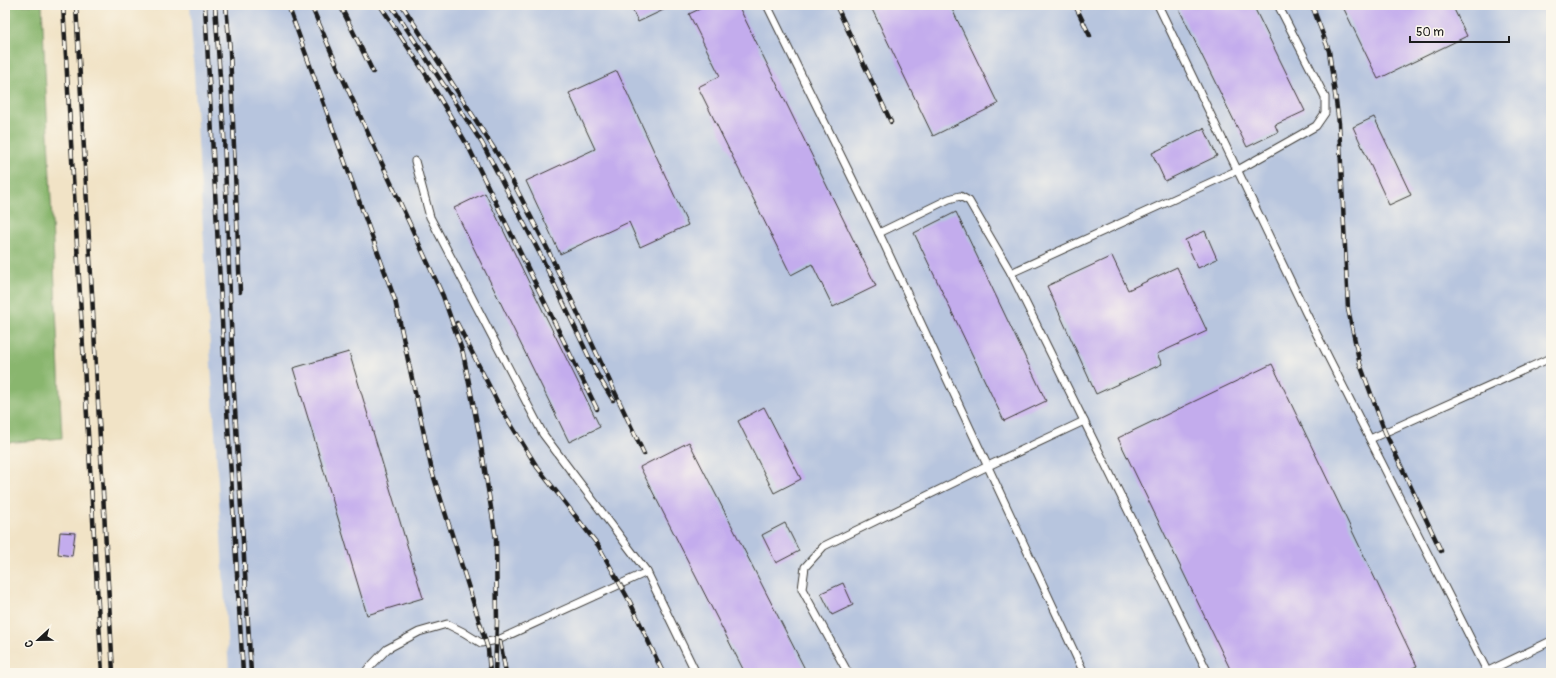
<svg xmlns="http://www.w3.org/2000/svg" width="1556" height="678" viewBox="0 0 1556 678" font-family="Pangolin,sans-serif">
<rect width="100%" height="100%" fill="#fbf7ec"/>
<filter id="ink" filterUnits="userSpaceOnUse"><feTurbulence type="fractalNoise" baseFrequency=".025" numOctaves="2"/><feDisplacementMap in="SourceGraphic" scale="8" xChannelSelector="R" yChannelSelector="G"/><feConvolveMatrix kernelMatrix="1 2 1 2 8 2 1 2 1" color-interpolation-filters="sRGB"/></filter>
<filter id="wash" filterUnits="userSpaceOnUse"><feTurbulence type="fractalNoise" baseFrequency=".012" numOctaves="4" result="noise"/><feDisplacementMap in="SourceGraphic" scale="16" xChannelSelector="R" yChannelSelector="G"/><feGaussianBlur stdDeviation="0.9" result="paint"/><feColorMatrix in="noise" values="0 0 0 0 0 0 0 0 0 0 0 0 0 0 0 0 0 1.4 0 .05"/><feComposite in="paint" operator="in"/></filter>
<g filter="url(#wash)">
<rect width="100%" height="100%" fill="#f1e3c6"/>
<path fill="#b7c5de" d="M190,5H1551V673H229Z"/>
<path fill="#89b66e" stroke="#526945" d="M5,5H42L62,438L5,443Z"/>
<g id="blocks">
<g fill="#c3aced">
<path d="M630,5H674L638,22Z"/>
<path d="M708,5H738L876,286L833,307L812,264L791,275L698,87L720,76L689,14Z"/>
<path d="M870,5H950L998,104L933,136Z"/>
<path d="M1177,5H1253L1305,111L1275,125L1278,132L1247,147Z"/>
<path d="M1342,5H1452L1467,36L1378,79Z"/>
<path d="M617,71L688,225L640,247L629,222L560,254L526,181L595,149L569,93Z"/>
<path d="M1374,117L1411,195L1389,205L1353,127Z"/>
<path d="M1204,128L1217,156L1165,181L1152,153Z"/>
<path d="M485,193L600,427L569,442L454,208Z"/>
<path d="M956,212L1046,401L1004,421L914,233Z"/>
<path d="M1205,231L1217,259L1198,268L1185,240Z"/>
<path d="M1112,256L1128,290L1177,267L1207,331L1157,354L1162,364L1096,394L1047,286Z"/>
<path d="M349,352L423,598L367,615L293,368Z"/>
<path d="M1272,364L1417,666L1402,673H1232L1118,438Z"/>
<path d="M764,407L801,479L774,493L738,421Z"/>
<path d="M689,442L807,673H745L640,467Z"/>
<path d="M785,523L799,551L776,563L762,535Z"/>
<path d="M60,532L75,533L72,556L58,554Z"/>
<path d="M843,583L853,605L832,615L821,593Z"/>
</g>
</g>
</g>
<g filter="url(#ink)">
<use href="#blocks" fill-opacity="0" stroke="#3c3a36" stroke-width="1"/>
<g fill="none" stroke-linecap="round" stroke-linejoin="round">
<defs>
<g id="service">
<path d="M767,5L879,233L1084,673"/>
<path d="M1158,5L1306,313L1487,671"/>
<path d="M415,161L430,217L543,434L647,572L696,673"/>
<path d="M879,233L949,199L960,196L969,201L1011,273L1084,421"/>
<path d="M1011,273L1238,170L1316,126L1325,113V97L1278,5"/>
<path d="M1370,439L1546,360H1551"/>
<path d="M367,673V670L387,649L419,632L447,624L463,632L481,643L498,640L647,572"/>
<path d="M848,673L802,589L805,567L824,546L988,466L1084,421L1208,673"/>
<path d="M1484,673L1551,641"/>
</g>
</defs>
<use href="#service" stroke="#3c3a36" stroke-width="9"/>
<use href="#service" stroke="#fff" stroke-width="7"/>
<defs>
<g id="rail">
<path d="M63,5L102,673"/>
<path d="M76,5L113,673"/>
<path d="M205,5L225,376L243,673"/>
<path d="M215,5L224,135L233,376L251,673"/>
<path d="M226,5L230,51L240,292"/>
<path d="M288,5L395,300L432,471L488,649L490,673"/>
<path d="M311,5L338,68L443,296L463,353L479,433L496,539L497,623L495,673"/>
<path d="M340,5L373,72"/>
<path d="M380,5L425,73L469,148L597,409"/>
<path d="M391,5L482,143L540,254L597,374L613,400"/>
<path d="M402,5L502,161L547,248L644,454"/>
<path d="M836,5L891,122"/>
<path d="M1075,5L1090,36"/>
<path d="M1312,5L1329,51L1339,123L1348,309L1360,364L1385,432L1441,551"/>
<path d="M457,323L499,405L537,467L598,545L630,602L663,673"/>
<path d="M500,641L506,673"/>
</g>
</defs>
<use href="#rail" stroke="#1c1c1c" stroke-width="4.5"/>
<use href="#rail" stroke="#fbf7ec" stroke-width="3" stroke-dasharray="9" stroke-linecap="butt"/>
</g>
</g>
<rect width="1556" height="678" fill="none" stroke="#fbf7ec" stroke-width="20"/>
<g transform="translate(38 640) rotate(248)" stroke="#fbf7ec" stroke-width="3" paint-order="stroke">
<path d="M0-3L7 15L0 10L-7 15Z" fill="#1c1c1c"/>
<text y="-6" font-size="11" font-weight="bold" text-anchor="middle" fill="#1c1c1c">С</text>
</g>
<path d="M1410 36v6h99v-6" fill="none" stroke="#1c1c1c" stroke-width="2"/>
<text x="1416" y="36" font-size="12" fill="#1c1c1c" stroke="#fbf7ec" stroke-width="3" paint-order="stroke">50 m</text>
</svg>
